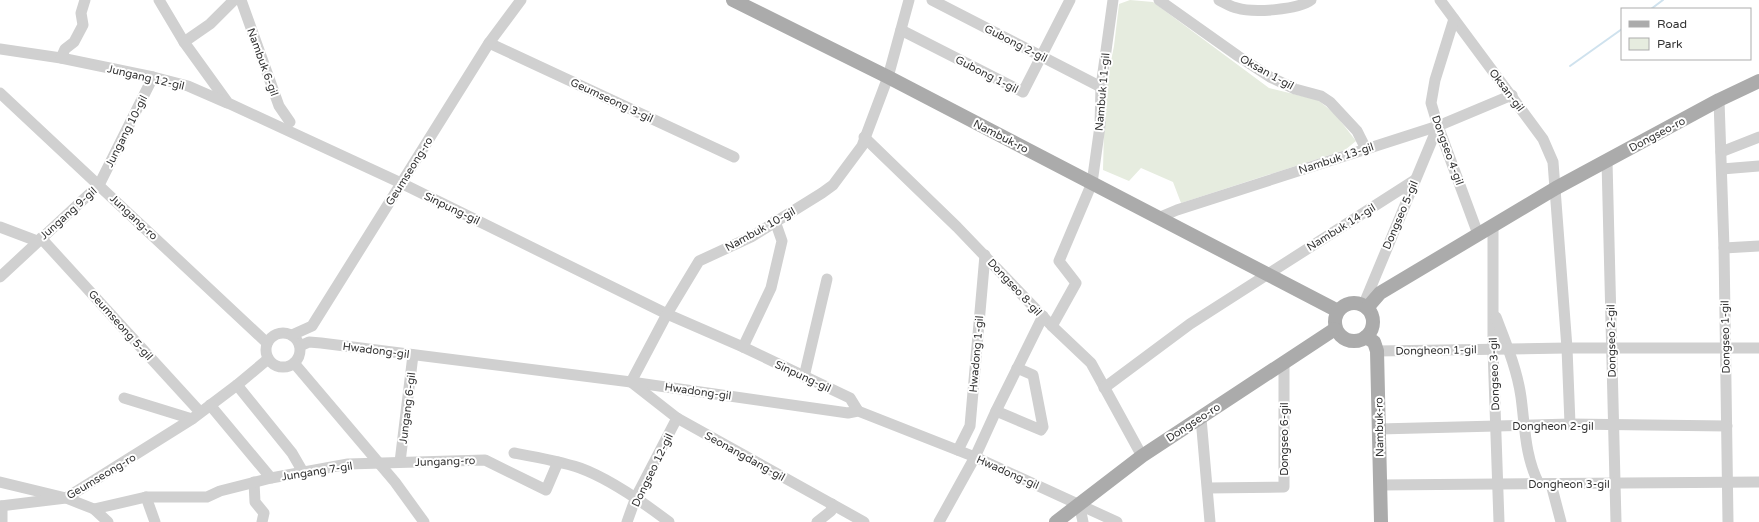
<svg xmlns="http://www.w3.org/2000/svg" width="1759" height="522" viewBox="0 0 1759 522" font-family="'Varela Round',sans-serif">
<rect width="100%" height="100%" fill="#fff"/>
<path fill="#e6ecdf" d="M1130,0L1153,2L1269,88L1318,100L1335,114L1356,141L1345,150L1181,203L1173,182L1141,168L1129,181L1103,170L1105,91L1114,46L1119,4Z"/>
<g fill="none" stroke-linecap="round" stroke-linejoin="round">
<g stroke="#cfe2ee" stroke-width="2">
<path d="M1651,9L1663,0"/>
<path d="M1570,66L1622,29"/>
</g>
<g stroke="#d0d0d0" stroke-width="11">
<path d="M159,0L184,42L228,103L401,183L667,314L743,347L850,398L858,411"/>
<path d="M241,0L279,106L290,122"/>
<path d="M932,0L1101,87"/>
<path d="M1159,0L1238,56L1270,77L1295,89L1321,96L1330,102L1357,131L1366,149"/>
<path d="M1219,0C1225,3 1231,7 1237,8C1253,13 1298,10 1311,0"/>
<path d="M1440,0L1543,139L1553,162L1567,348L1570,424"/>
<path d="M1454,19L1435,80L1431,103L1438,126L1478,234"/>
<path d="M901,30L1023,92L1070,0"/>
<path d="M184,42L210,24L234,0"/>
<path d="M489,43L734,157"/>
<path d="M0,49L61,58L153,77L188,86L227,103"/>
<path d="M61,58L65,49L74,42L83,25L81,13L85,0"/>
<path d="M0,93L267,343"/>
<path d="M1719,100L1724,248L1728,522"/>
<path d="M864,137L957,227L1052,326L1091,363L1142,456"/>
<path d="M1721,152L1759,137"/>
<path d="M1607,161L1616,522"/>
<path d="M1722,169L1759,166"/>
<path d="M1158,218L1177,210L1438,126L1512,95"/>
<path d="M1493,226V349L1499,522"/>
<path d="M0,227L37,241"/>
<path d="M41,238L200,412"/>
<path d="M1724,248L1759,246"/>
<path d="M0,277L99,185L153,77"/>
<path d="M1363,306L1438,126"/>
<path d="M1496,317C1506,343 1517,369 1521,397C1525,427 1525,457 1539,484"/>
<path d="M1052,326L1076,283L1059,261L1092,183L1100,126L1101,87L1113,0"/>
<circle cx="283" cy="350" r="17"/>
<path d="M292,335L312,326L489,43L521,0"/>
<path d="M300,346L309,342L321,343L631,382L848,413L858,411L975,457L1117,522"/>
<path d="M743,347L771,288L782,241L775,221"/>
<path d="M1377,351L1567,348H1759"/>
<path d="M294,363L395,482L424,522"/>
<path d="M804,377L827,279"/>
<path d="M631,382L667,314L699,261L751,237L822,193L833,185L862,146L888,77L909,0"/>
<path d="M631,382L677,418L864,522"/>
<path d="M237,385L292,453L303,472"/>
<path d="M1104,388L1190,324L1415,180"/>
<path d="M124,398L192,419"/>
<path d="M210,405L271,478"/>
<path d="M996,411L1041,430L1043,427L1033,375L1017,368"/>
<path d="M1201,418L1210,522"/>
<path d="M1379,429L1570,424L1727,426"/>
<path d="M958,450L970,426L985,255"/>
<path d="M514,453C536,457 559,461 580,468C610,479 644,503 669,522"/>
<path d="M400,462L413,355"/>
<path d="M0,482L66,498L94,509L108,522"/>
<path d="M254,482L255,502L264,513L262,522"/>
<path d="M1551,484L1561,522"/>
<path d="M1380,485L1759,482"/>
<path d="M1208,488L1284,487V363"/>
<path d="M146,497L155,522"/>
<path d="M1079,503L1083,522"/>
<path d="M0,506L66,498L192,419L237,385L268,359"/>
<path d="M2,506V522"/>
<path d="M94,509L146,497H207L220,491L271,478L348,464L485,460L546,490L558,462"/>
<path d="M627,522L636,497L677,418"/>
<path d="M817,522L831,511L832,504"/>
<path d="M939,522L975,457L996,411L1043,316"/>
</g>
<g stroke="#ababab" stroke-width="14">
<path d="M733,0L888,77L1338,311"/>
<circle cx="1354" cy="322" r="19"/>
<path d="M1367,308L1380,293L1556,188L1719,100L1759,81"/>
<path d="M1366,337L1374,342L1377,351L1381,522"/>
<path d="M1056,522L1142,456L1335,329"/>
</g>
</g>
<g text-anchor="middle" stroke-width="4" stroke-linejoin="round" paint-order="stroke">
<g font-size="11" fill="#333" stroke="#fff">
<text transform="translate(1016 43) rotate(27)" y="4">Gubong 2-gil</text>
<text transform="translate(263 62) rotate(70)" y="4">Nambuk 6-gil</text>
<text transform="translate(1267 72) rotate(29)" y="4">Oksan 1-gil</text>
<text transform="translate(987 74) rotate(27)" y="4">Gubong 1-gil</text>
<text transform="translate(146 77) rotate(13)" y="4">Jungang 12-gil</text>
<text transform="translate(1507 90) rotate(53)" y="4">Oksan-gil</text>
<text transform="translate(1102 92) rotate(-85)" y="4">Nambuk 11-gil</text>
<text transform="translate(612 100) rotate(25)" y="4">Geumseong 3-gil</text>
<text transform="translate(126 131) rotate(-63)" y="4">Jungang 10-gil</text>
<text transform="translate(1657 134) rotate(-28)" y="4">Dongseo-ro</text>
<text transform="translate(1001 136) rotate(27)" y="4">Nambuk-ro</text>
<text transform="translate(1448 150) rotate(70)" y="4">Dongseo 4-gil</text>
<text transform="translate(1336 158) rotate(-18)" y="4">Nambuk 13-gil</text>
<text transform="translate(409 171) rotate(-58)" y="4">Geumseong-ro</text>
<text transform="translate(452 208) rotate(26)" y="4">Sinpung-gil</text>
<text transform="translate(68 213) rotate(-42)" y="4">Jungang 9-gil</text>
<text transform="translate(1400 215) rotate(-67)" y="4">Dongseo 5-gil</text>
<text transform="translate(134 217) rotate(43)" y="4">Jungang-ro</text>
<text transform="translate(1341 227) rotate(-32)" y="4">Nambuk 14-gil</text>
<text transform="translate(760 229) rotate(-29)" y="4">Nambuk 10-gil</text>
<text transform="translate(1015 287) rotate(47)" y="4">Dongseo 8-gil</text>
<text transform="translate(121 325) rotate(48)" y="4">Geumseong 5-gil</text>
<text transform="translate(1725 337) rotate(-91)" y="4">Dongseo 1-gil</text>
<text transform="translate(1611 341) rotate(-91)" y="4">Dongseo 2-gil</text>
<text transform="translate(376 350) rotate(7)" y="4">Hwadong-gil</text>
<text transform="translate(1436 350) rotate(-1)" y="4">Dongheon 1-gil</text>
<text transform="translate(976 354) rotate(-85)" y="4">Hwadong 1-gil</text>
<text transform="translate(1494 374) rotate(-92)" y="4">Dongseo 3-gil</text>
<text transform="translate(803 376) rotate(25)" y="4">Sinpung-gil</text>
<text transform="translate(698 391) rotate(8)" y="4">Hwadong-gil</text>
<text transform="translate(407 408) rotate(-83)" y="4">Jungang 6-gil</text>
<text transform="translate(1193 422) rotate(-33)" y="4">Dongseo-ro</text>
<text x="1553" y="430">Dongheon 2-gil</text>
<text transform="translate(1379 427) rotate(-91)" y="4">Nambuk-ro</text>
<text transform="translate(1284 439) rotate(-90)" y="4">Dongseo 6-gil</text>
<text transform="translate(745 456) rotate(29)" y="4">Seonangdang-gil</text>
<text transform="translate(445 461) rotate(-2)" y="4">Jungang-ro</text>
<text transform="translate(652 470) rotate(-64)" y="4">Dongseo 12-gil</text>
<text transform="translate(317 471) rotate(-9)" y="4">Jungang 7-gil</text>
<text transform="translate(1008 472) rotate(24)" y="4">Hwadong-gil</text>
<text transform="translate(101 476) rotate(-31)" y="4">Geumseong-ro</text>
<text x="1569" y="488">Dongheon 3-gil</text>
</g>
</g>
<rect x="1621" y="8" width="130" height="52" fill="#ffffff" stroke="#adadad"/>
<rect x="1629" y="21" width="20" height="6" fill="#ababab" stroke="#adadad"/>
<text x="1657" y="28" font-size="12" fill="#333333">Road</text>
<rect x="1629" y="38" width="20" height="12" fill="#e6ecdf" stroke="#adadad"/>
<text x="1657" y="48" font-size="12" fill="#333333">Park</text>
</svg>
